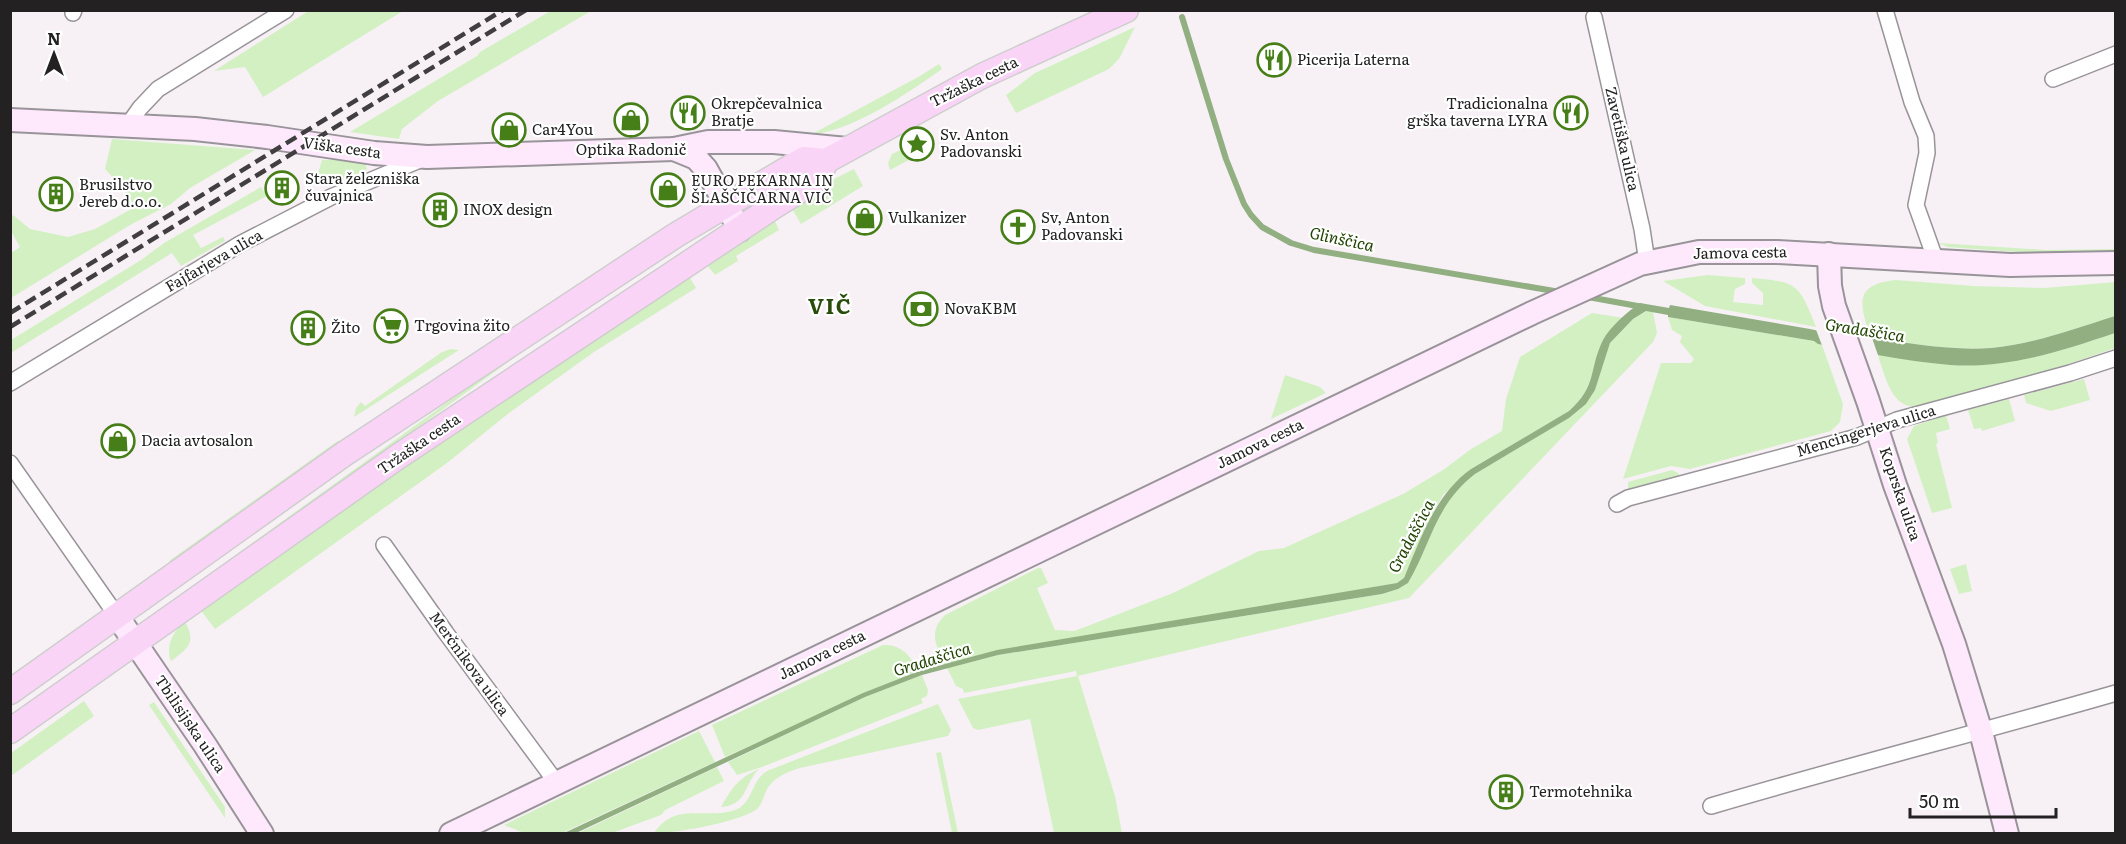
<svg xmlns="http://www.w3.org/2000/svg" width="2126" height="844" viewBox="0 0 2126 844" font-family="Literata,serif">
<rect width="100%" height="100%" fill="#f7f1f6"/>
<g fill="#d3f0c3">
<path d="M310,10L403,11L263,97L245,67L214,71Z"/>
<path d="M552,10L591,11L438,101L402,129L399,139L350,132L477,56L480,52Z"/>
<path d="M1135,27L1119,59L1109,69L1016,113L1006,95L1035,73Z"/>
<path d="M939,64L942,69C910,92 851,132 812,134L920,76Z"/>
<path d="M112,139L255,150L190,188L171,204L130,225L11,298V253L20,247L11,231V217L13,215L30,229L68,237L95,229L135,207L121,186L105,169Z"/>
<path d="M919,141L924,152L890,170L888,163L892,154Z"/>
<path d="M344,159L365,164L367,168L365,172L333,183L317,177L322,160Z"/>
<path d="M854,169L863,186L801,224L791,207L832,180Z"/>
<path d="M261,187L267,196L193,235L201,248L223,237L225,241L181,266L172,253L11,353V340L141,260L164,243Z"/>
<path d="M774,219L779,230L736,256L738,261L715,275L706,264Z"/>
<path d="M1938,243L2046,250L2115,249V253L2046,254L1948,247Z"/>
<path d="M671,250L673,252L522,352L189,593L187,590L520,350Z"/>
<path d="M1708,275L1745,278V284L1735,289L1733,302L1763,305V293L1752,283V278C1798,282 1799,284 1816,327L1705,306L1663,281Z"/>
<path d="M689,276L696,288L594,352L509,413L447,463L215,629L199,608L309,531Z"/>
<path d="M1896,280L1974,286L2044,288L2115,282V316C2074,329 2034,344 1991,348C1951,351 1911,343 1871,338C1860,306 1852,284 1896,280Z"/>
<path d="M1647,311L1653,312L1657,333L1653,342L1409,598L1078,676L1115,796L1122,833H1054L1030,719L978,730L973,728L958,699L1077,676L1076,671L964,693L963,689L956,686L947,668L998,655L1382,594L1398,589L1408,583C1432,541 1435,505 1475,474L1569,418L1586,404L1595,390L1610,343L1633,319Z"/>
<path d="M1592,313L1624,318L1607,334L1589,387L1577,403L1569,411L1471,469L1443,495L1433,513L1404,578L1397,583L944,664C936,644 928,632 945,615L1038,568H1041L1048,583L1037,588L1055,630L1074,631L1085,627L1173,593L1259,551L1284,548L1403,494L1443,470L1471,449L1502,431L1506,399L1520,357Z"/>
<path d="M1668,317L1814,341L1822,345L1843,404L1840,422L1831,431L1690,469L1671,466L1623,479L1661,363H1691L1694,359L1680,342L1682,336L1672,330Z"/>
<path d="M2115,333V348L2060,367L1913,407C1889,404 1885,373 1877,354C1902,358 1927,363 1951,365C2009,368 2062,351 2115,333Z"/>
<path d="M451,349L459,350L354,417L356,408L361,402L365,406L442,352Z"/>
<path d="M1285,375L1320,387L1326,393L1271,419Z"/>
<path d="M2084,379L2090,400L2051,411L2026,403L2024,395Z"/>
<path d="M2009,399L2015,421L1982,431L1981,428L1974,429L1968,410Z"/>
<path d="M1946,415L1950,429L1936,433L1938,443L1936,444L1952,508L1932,513L1907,439L1914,426Z"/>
<path d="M339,440L337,445L172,565L169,561Z"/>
<path d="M1672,470L1678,473L1680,476L1628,490V482Z"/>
<path d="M1966,564L1972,591L1959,594L1950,569Z"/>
<path d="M184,620C197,642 189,648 171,661C165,644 174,633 184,620Z"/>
<path d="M883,645C902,644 910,656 919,671L725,757L712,725Z"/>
<path d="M922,675L928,690L927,696L921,699L923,703L762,767L737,775L728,762L865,697Z"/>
<path d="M84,701L94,716L11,776V753Z"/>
<path d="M154,702L225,807V818L149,705Z"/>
<path d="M938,704L951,730L948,736L800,768C787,772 772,778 766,791C764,797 762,803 758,808C745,821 673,834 654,833C675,801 706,820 735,810C753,804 751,780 767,771Z"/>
<path d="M699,731L715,762L562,833H524L504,825Z"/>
<path d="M941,752L958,833H952L936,753Z"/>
<path d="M717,767L724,781L665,810L661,815L612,833L576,834Z"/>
<path d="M759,769C743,785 748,805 721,807C732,788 738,778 759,769Z"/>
</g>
<path fill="#91af81" d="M1640,303L1669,308L1670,305L1810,329L1871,342V338C1911,343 1951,351 1991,348C2034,344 2074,329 2115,316V333C2062,351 2007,369 1950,365C1905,361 1861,352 1818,344L1814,341L1668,317V315L1646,311L1633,319L1610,343L1595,390L1586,404L1569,418L1475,474C1435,505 1432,542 1408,583L1398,589L1382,594L998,655L922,675L865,697L576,833L562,834L863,693L919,671L997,650L1397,583L1404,578C1421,538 1435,495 1471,469L1569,411C1598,385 1588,371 1603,340C1610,327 1627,312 1640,303Z"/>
<path fill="#f7f1f6" d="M1815,327L1868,338L1871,335L1879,358L1823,348Z"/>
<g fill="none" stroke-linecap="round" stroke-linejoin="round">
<g stroke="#91af81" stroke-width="6">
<path d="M1182,17L1226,159L1244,204L1251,215L1262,227L1291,243L1314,250L1560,292"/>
<path d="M1588,297L1643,307"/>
</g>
<defs>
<g id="street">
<path d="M1885,10L1912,102L1926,136L1927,153L1916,205L1936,261"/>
<path d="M73,13L74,10"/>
<path d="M1594,17L1642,229L1647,262"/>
<path d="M2053,79L2116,54"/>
<path d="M128,125L140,108L158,89L286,10"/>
<path d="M10,383L240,244L331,197L422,159"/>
<path d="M10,463L117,616"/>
<path d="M1617,504L1628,498L1857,437L1897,420L2070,373L2116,358"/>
<path d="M384,545L446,633L556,782"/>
<path d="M1711,806C1846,766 1981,732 2116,693"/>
</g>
<g id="secondary">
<path d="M10,120L195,129L267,137L374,153L427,157L674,149L708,142H774L847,149"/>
<path d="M674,149L696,158L706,169L740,230"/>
<path d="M1829,254L1830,286L1834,306L1868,401L1895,485L1954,644L1981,732L2007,834"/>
<path d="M117,616L205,745L262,834"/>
<path d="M451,834L1532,313L1640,264L1699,252H1777L2010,265L2116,263"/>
</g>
<g id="primary">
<path d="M10,692L344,454L676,235L804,159L826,161L982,76L1126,10"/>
<path d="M10,731L396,458L776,205L818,179L826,161"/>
</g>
</defs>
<use href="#street" stroke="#999499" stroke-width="18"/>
<use href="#secondary" stroke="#999499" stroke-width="26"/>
<use href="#primary" stroke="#cfcece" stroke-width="27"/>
<use href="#street" stroke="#fff" stroke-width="15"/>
<use href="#secondary" stroke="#fde9fb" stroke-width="22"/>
<use href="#primary" stroke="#fad4f7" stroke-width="24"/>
<g stroke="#413e40" stroke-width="4.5" stroke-dasharray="12 6" stroke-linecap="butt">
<path d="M10,313L503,10"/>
<path d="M10,327L526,10"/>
</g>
</g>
<defs>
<symbol id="restaurant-ring" viewBox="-11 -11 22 22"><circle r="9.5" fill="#fff" stroke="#467e17" stroke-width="1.5"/><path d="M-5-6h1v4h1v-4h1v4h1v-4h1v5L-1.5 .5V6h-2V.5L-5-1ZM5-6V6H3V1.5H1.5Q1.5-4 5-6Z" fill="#467e17"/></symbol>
<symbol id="shop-ring" viewBox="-11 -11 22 22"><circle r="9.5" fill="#fff" stroke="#467e17" stroke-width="1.5"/><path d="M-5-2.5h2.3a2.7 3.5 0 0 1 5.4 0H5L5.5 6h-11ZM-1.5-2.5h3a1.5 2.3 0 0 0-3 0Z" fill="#467e17"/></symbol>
<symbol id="sight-ring" viewBox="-11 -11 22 22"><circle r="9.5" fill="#fff" stroke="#467e17" stroke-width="1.5"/><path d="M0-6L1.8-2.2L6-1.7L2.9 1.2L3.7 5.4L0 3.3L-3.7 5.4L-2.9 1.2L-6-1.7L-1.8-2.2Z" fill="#467e17"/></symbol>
<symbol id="building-ring" viewBox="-11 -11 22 22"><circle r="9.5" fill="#fff" stroke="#467e17" stroke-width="1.5"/><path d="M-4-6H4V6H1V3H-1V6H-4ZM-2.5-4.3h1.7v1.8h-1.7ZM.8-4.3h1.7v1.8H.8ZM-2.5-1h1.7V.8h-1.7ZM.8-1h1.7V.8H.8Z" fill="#467e17"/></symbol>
<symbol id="church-ring" viewBox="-11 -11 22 22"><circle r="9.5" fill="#fff" stroke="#467e17" stroke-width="1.5"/><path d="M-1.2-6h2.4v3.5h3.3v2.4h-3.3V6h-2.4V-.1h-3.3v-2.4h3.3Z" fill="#467e17"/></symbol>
<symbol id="bank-ring" viewBox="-11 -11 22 22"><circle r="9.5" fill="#fff" stroke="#467e17" stroke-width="1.5"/><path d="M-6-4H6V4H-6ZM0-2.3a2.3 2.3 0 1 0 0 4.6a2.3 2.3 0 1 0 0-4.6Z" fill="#467e17"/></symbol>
<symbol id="supermarket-ring" viewBox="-11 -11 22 22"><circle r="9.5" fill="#fff" stroke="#467e17" stroke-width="1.5"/><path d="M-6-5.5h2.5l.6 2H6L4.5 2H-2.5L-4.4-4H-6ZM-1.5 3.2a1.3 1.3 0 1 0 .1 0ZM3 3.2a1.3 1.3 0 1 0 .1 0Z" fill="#467e17"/></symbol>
</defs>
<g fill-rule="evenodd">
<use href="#restaurant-ring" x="1255" y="41" width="38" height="38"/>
<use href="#restaurant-ring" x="669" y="94" width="38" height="38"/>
<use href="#restaurant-ring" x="1552" y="94" width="38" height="38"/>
<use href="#shop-ring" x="612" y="101" width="38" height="38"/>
<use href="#shop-ring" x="490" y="111" width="38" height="38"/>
<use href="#sight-ring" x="898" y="125" width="38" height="38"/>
<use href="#building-ring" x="263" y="169" width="38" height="38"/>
<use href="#shop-ring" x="649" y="171" width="38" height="38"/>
<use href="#building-ring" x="37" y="175" width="38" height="38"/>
<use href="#building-ring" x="421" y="191" width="38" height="38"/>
<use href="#shop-ring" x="846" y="199" width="38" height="38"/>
<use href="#church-ring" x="999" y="208" width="38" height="38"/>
<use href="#bank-ring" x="902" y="290" width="38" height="38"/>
<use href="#supermarket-ring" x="372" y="307" width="38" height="38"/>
<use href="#building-ring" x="289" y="309" width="38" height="38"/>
<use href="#shop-ring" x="99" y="422" width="38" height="38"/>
<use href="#building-ring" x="1487" y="773" width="38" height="38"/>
</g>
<g text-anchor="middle" stroke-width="4.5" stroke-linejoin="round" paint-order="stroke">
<g font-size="15" fill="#232122" stroke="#fff" text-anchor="start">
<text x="1297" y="65">Picerija Laterna</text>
<text x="711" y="109">Okrepčevalnica<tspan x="711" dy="17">Bratje</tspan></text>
<text x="1548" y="109" text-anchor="end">Tradicionalna<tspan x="1548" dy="17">grška taverna LYRA</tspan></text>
<text x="532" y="135">Car4You</text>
<text x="940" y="140">Sv. Anton<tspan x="940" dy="17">Padovanski</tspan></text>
<text x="631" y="155" text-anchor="middle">Optika Radonič</text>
<text x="305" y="184">Stara železniška<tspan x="305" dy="17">čuvajnica</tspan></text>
<text x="691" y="186">EURO PEKARNA IN<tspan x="691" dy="17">ŠLAŠČIČARNA VIČ</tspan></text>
<text x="79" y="190">Brusilstvo<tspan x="79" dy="17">Jereb d.o.o.</tspan></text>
<text x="463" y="215">INOX design</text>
<text x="888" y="223">Vulkanizer</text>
<text x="1041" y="223">Sv, Anton<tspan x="1041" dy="17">Padovanski</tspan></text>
<text x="944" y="314">NovaKBM</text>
<text x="414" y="331">Trgovina žito</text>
<text x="331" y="333">Žito</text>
<text x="141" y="446">Dacia avtosalon</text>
<text x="1529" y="797">Termotehnika</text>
</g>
<g font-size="15" fill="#232122" stroke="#fff">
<text transform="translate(974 82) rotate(-26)" y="5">Tržaška cesta</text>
<text transform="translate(1622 139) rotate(77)" y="5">Zavetiška ulica</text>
<text transform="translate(342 148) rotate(8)" y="5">Viška cesta</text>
<text transform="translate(1740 253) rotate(-1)" y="5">Jamova cesta</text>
<text transform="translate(214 261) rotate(-30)" y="5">Fajfarjeva ulica</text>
<text transform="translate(1866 431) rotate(-17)" y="5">Mencingerjeva ulica</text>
<text transform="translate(419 444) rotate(-34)" y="5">Tržaška cesta</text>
<text transform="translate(1260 444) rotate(-26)" y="5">Jamova cesta</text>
<text transform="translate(1900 494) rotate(71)" y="5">Koprska ulica</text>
<text transform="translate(822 655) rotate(-26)" y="5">Jamova cesta</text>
<text transform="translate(469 664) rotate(54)" y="5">Merčnikova ulica</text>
<text transform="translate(190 724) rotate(56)" y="5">Tbilisijska ulica</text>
</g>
<g font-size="16" font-style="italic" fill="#1f4300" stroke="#fff">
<text transform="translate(1342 239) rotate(12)" y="6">Glinščica</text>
<text transform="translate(1865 330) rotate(9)" y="6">Gradaščica</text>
<text transform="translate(1411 536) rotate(-62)" y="6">Gradaščica</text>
<text transform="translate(932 659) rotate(-17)" y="6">Gradaščica</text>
</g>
<g font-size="21" font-weight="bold" letter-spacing="1.5" fill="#284c0b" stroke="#fff">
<text x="830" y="314">VIČ</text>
</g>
</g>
<rect width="2126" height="844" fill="none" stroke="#232122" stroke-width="24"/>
<g transform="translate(54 54)" stroke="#ffffff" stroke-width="4.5" paint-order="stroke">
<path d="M0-4.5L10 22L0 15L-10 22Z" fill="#232122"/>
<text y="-9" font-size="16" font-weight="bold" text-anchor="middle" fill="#232122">N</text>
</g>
<path d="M1910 808v9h146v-9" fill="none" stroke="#232122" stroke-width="3"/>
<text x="1919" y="808" font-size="18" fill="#232122" stroke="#ffffff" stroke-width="4.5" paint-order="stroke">50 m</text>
</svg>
